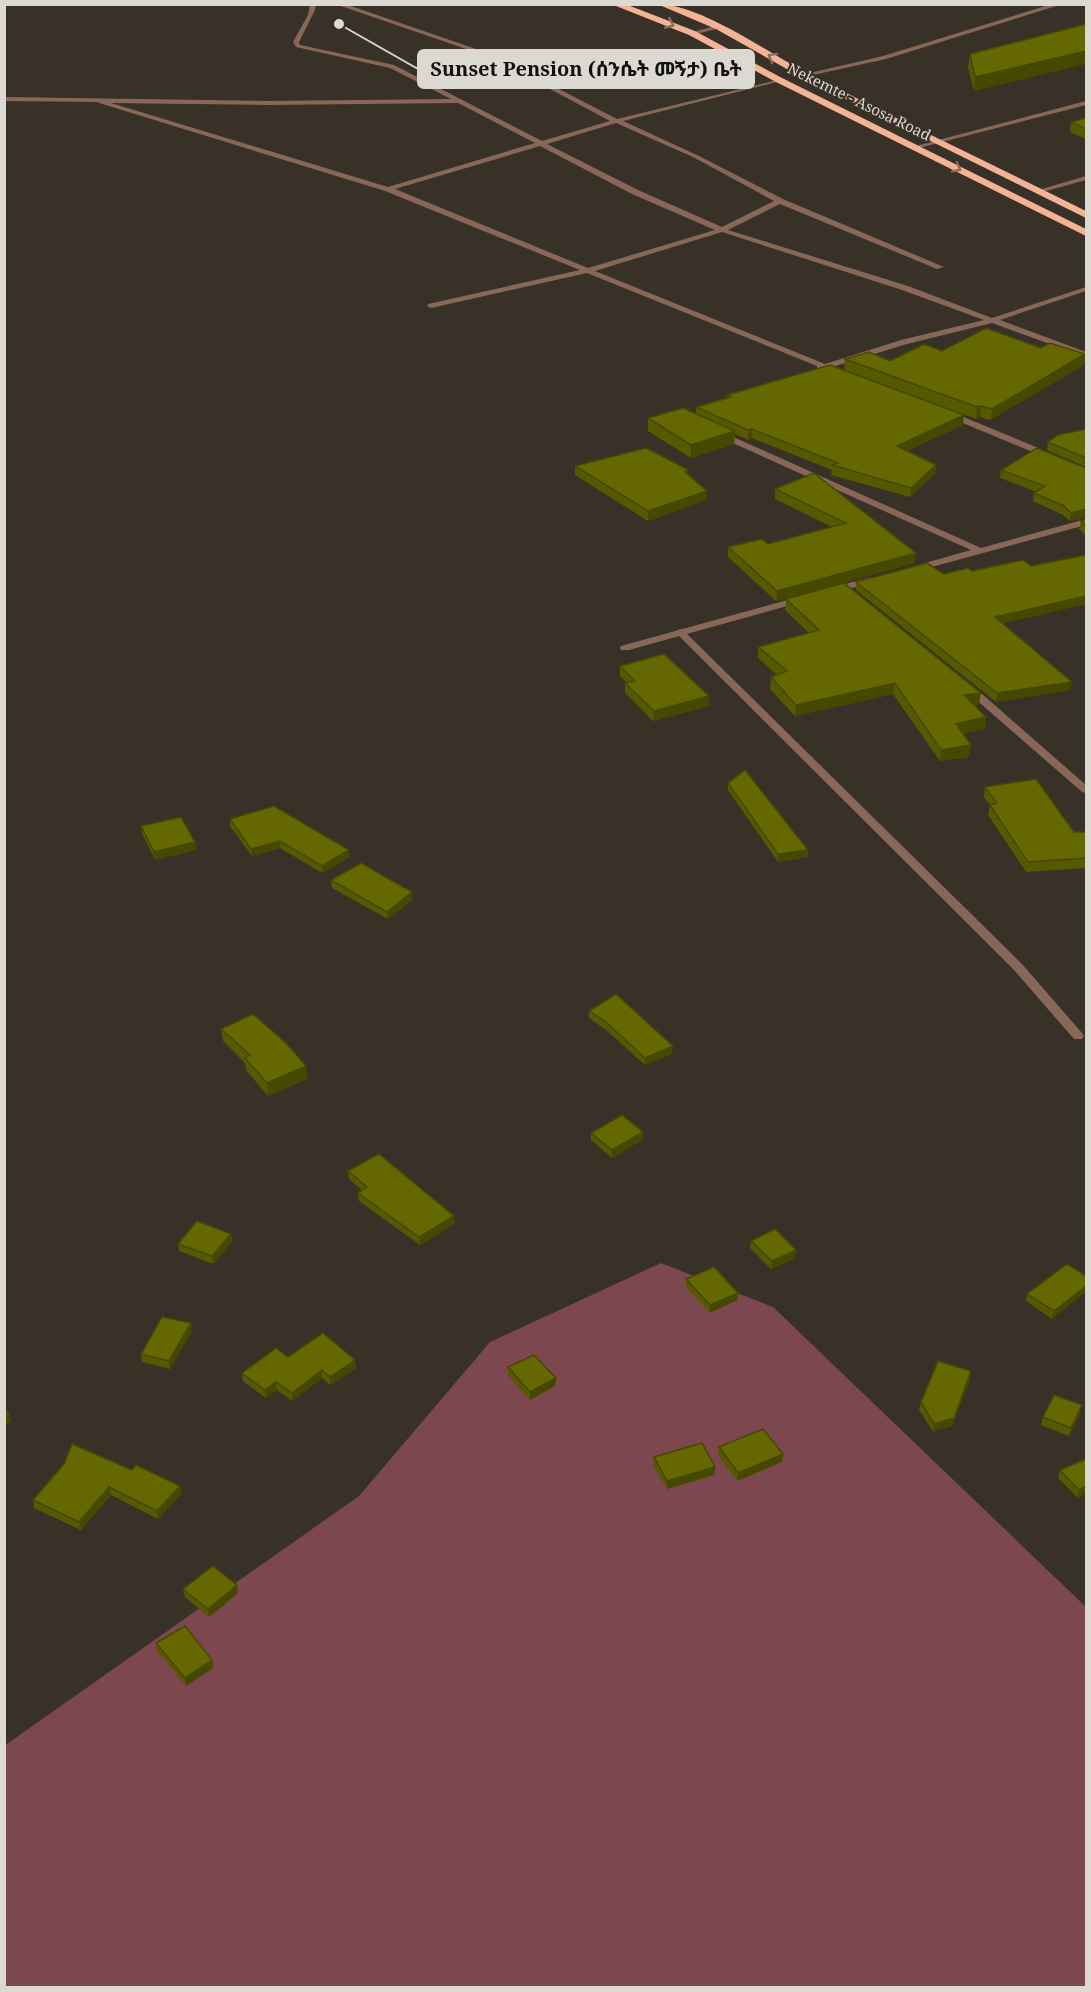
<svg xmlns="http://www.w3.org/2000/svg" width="1091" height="1992" viewBox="0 0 1091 1992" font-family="'Noto Serif','Noto Sans Ethiopic',serif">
<rect width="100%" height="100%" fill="#373127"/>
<path fill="#7d474f" d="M661,1263L773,1307L1086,1607V1987H5L4,1746L359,1496L490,1342Z"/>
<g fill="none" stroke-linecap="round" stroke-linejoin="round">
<g fill="#896758" fill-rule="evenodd">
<path d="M680,629L683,630L1022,964L1082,1033L1084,1036L1082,1039H1074L1014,970L677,634L675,632Z"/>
<path d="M969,685L973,686L1086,785V793L1082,792L965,690V686Z"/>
</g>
<g fill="#896758" fill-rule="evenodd">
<path d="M310,4H316L315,10L299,42L300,45L394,65L542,141L610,121L522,74L472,51L335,4H345L476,49L526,72L617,119L781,79V81L623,121L697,155L783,199L944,267L937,269L780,204L728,230L908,286L992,318L1086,287V291L1000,320L1086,352V357L992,323L907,344L832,367L841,370V374L824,369L817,370V366L587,273L431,308L427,306L428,304L580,270L385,191L96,102L4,101V97L266,101L451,99L390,68L296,47L293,42L308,15ZM111,103L266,105L458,103L535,143L388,187ZM616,123L693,157L774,201L722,227L638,190L547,144ZM540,146L632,194L715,230L588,268L395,189ZM722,232L902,290L984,320L901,340L825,364L595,271Z"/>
<path d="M1052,4H1063L886,59L804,77L801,75L883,56Z"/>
<path d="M719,25L721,28L692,35L689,33Z"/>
<path d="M1086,101V105L915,149L912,147Z"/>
<path d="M1086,176V180L1039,193L1035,191Z"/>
<path d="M949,411L1053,454L1054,456L1047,458L946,416V412Z"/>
<path d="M720,431L981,548L1086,519V525L917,571H911V567L971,550L717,436L716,434Z"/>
<path d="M871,577L874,578V582L833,593L828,590L830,588Z"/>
<path d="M802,596L805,597V601L629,650H621L620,648L621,646Z"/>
</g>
<g fill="#f5b396" fill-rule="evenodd">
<path d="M611,4H625L695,31L782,78L1086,229V236L776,82L689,35Z"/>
<path d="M657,4C701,4 768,53 809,74C900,121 994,165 1086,211V218L801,77L716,29Z"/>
</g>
</g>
<g fill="#575900">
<path d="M1086,24L974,91L968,68L970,54Z"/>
<path d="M1086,118V139L1070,132L1071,122Z"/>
<path d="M1041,348L1085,354L1084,365L990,420L980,417L976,419L844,370L845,359L890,361L942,351Z"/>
<path d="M727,395L963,425L906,451L936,465L935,474L910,497L831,475L832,470L752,438L748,440L735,434L734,444L691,458L648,431V418L696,414V407L727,398Z"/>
<path d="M1086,429V467L1047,450L1048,442Z"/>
<path d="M575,466L689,476L706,500L648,521L575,475Z"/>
<path d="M1086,468V517L1070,521L1063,515L1033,501L1034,493L1037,492L1000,478L1001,470Z"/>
<path d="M814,473L915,563L776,601L728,557V547L768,544L832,527L775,499V489Z"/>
<path d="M1086,519V536L1079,529L1081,521Z"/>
<path d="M1086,555V604L1003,623L1070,690L996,702L856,590V582L1031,566Z"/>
<path d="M786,599L979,704L974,705L986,717L985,729L963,733L971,745L969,757L940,761L893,694L795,716L770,689L771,677L777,675L758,658V647L809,633L785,610Z"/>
<path d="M620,666L709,696V706L653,721L625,693V683H627L620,676Z"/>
<path d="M728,783L808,850V857L778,862L728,790Z"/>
<path d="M985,787L1074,832H1086V868L1026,872L988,815L990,805L984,797Z"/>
<path d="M230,819L350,857L322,873L280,848L252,856L230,826Z"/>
<path d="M141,826L195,842L196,850L155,860L142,833Z"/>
<path d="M331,880L412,892V900L388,919L332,888Z"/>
<path d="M589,1011L672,1054L645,1065L606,1030L589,1018Z"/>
<path d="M221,1029L307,1079L268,1096L246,1070L245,1063L223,1041Z"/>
<path d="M591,1133L643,1139L612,1158L591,1140Z"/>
<path d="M348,1171L455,1223L420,1245L359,1201L358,1193L362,1190L349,1179Z"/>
<path d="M231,1234L232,1242L213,1264L179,1251L178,1244Z"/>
<path d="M751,1241L795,1258L771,1269L750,1248Z"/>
<path d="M1067,1264L1052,1319L1026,1301L1027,1294Z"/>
<path d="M686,1279L737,1300L710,1313L686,1287Z"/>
<path d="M192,1331L170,1369L142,1362L141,1354Z"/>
<path d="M288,1357L355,1360L356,1368L330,1385L322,1378L292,1401L277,1390L266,1398L243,1381L242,1373Z"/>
<path d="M508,1367L555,1386L530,1400L508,1375Z"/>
<path d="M970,1379L952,1426L933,1431L919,1410L921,1402Z"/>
<path d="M1080,1413L1069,1436L1041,1425L1043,1417Z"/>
<path d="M719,1447L782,1462L737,1481L718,1455Z"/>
<path d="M654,1457L714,1475L667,1489L653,1465Z"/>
<path d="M1086,1459L1078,1498L1058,1478L1060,1470Z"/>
<path d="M64,1464L132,1470L180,1486L181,1494L158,1519L111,1495L81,1530L34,1508L33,1500Z"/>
<path d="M183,1589L238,1593L209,1617L185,1597Z"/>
<path d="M156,1643L213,1668L186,1686L157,1651Z"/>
</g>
<g fill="#474800">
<path d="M1086,51V64L974,91L975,77Z"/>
<path d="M1085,354L1084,365L990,420L992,409Z"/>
<path d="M981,406L980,417L976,419L977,407Z"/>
<path d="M964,415L963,425L896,455L897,446Z"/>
<path d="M752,429V438L748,440V430Z"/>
<path d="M735,431L734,444L691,458V445Z"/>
<path d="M936,465L935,474L910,497L911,488Z"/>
<path d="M707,491L706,500L648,521V511Z"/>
<path d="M1086,509V517L1070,521L1071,513Z"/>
<path d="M916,553L915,563L776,601L777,591Z"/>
<path d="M1086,596V604L994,625L995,617Z"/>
<path d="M1072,682L1070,690L996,702L997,693Z"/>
<path d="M895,683L893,694L795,716L796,705Z"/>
<path d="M981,693L979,704L963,707L964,695Z"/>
<path d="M709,696V706L653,721L654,711Z"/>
<path d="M986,717L985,729L954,735L956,724Z"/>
<path d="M971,745L969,757L940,761L941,750Z"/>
<path d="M280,841V848L252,856L251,849Z"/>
<path d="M195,842L196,850L155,860L154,852Z"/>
<path d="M349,850L350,857L322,873V866Z"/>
<path d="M808,850V857L778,862V854Z"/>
<path d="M412,892V900L388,919L387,912Z"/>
<path d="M673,1046L672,1054L645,1065V1058Z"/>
<path d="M306,1066L307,1079L268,1096L267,1083Z"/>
<path d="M643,1132V1139L612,1158V1150Z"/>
<path d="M454,1216L455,1223L420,1245L419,1237Z"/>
<path d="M231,1234L232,1242L213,1264L212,1256Z"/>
<path d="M796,1250L795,1258L771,1269L772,1261Z"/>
<path d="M1086,1286V1292L1052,1319L1054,1311Z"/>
<path d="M738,1293L737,1300L710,1313V1305Z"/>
<path d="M191,1323L192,1331L170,1369L169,1361Z"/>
<path d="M355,1360L356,1368L330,1385V1377Z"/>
<path d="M322,1370V1378L292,1401V1393Z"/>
<path d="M971,1371L970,1379L952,1426L933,1431L934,1424Z"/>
<path d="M556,1378L555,1386L530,1400V1392Z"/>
<path d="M276,1382L277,1390L266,1398L265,1390Z"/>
<path d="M1082,1405L1080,1413L1069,1436L1071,1428Z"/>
<path d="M9,1413L11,1421L4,1427V1417Z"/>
<path d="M783,1454L782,1462L737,1481L738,1473Z"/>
<path d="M715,1467L714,1475L667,1489V1481Z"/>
<path d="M180,1486L181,1494L158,1519L157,1511Z"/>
<path d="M1086,1486V1493L1078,1498L1079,1490Z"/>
<path d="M109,1487L111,1495L81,1530L79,1522Z"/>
<path d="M237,1585L238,1593L209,1617L208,1609Z"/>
<path d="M212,1660L213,1668L186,1686L185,1678Z"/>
</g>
<g fill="#656700" stroke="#474800" stroke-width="1.5">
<path d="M1086,24V51L975,77L970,54Z"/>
<path d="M1086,118V129L1071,122Z"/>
<path d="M986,328L1041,348L1050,343L1085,354L992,409L981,406L977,407L845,359L869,352L890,361L924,344L942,351Z"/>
<path d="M830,365L964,415L897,446L936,465L911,488L832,465L838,463L752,429L748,430L696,407L731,397L727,395Z"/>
<path d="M683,408L735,431L691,445L648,418Z"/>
<path d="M1086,429V458L1048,442L1058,435Z"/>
<path d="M646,448L689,470L685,472L707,491L648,511L575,466Z"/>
<path d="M1037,448L1086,468V509L1071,513L1064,506L1034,493L1045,486L1001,470Z"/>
<path d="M814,473L916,553L777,591L728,547L762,539L768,544L846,523L775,489Z"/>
<path d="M1086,519V526L1081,521Z"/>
<path d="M1086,555V596L995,617L1072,682L997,693L856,582L927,563L944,574L968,568L972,571L1023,560L1031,566Z"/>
<path d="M844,583L981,693L964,695L986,717L956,724L971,745L941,750L895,683L796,705L771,677L787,671L758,647L819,630L786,599Z"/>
<path d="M664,654L709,696L654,711L625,683L635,681L620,666Z"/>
<path d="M745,770L808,850L778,854L728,783Z"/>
<path d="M1036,779L1074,832H1086V858L1028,862L990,805L997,803L985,787Z"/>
<path d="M274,806L349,850L322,866L280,841L251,849L230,819Z"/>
<path d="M181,817L195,842L154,852L141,826Z"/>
<path d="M361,863L412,892L387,912L331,880Z"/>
<path d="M616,994L673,1046L645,1058L606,1022L589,1011Z"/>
<path d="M253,1014L286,1043L306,1066L267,1083L245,1058L250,1055L221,1029Z"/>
<path d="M622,1115L643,1132L612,1150L591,1133Z"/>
<path d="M379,1154L454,1216L419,1237L358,1193L367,1187L348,1171Z"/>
<path d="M197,1221L231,1234L212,1256L178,1244Z"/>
<path d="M775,1229L796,1250L772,1261L751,1241Z"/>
<path d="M1067,1264L1086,1276V1286L1054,1311L1027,1294Z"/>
<path d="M714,1267L738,1293L710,1305L686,1279Z"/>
<path d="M162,1317L191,1323L169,1361L141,1354Z"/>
<path d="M323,1333L355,1360L330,1377L322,1370L292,1393L276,1382L265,1390L242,1373L276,1348L288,1357Z"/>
<path d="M534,1355L556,1378L530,1392L508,1367Z"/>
<path d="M938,1361L971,1371L954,1418L934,1424L921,1402Z"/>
<path d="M1054,1395L1082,1405L1071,1428L1043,1417Z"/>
<path d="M4,1410L9,1413L4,1417Z"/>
<path d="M763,1429L783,1454L738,1473L719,1447Z"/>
<path d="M702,1443L715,1467L667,1481L654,1457Z"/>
<path d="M72,1444L132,1470L136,1465L180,1486L157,1511L109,1487L79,1522L33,1500L64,1464Z"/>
<path d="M1086,1459V1486L1079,1490L1060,1470Z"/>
<path d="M213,1566L237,1585L208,1609L183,1589Z"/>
<path d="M185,1626L212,1660L185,1678L156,1643Z"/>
</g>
<defs><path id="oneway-chevron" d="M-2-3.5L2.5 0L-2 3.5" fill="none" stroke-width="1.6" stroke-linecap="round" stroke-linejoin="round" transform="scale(1.5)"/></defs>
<g stroke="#8c6c59">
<use href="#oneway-chevron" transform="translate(670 24) rotate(23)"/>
<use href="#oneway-chevron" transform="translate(772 57) rotate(-151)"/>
<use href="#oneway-chevron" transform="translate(957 168) rotate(27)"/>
</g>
<g text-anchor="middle" stroke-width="4.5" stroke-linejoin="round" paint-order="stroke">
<g font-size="15" fill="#dcd8d2" stroke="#373127">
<text transform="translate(859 102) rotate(26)" y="5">Nekemte - Asosa Road</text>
</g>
</g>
<path fill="none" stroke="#dcd8d2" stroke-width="2" d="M339 24L418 69"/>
<circle fill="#dcd8d2" stroke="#373127" stroke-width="2" cx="339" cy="24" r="6"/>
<rect fill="#dcd8d2" stroke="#dcd8d2" stroke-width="2" x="418" y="50" width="336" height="38" rx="6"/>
<g font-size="20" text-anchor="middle" font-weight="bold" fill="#111">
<text x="586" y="76">Sunset Pension (ሰንሴት መኝታ) ቤት</text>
</g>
<rect width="1091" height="1992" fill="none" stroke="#dcd8d2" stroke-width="12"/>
</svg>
